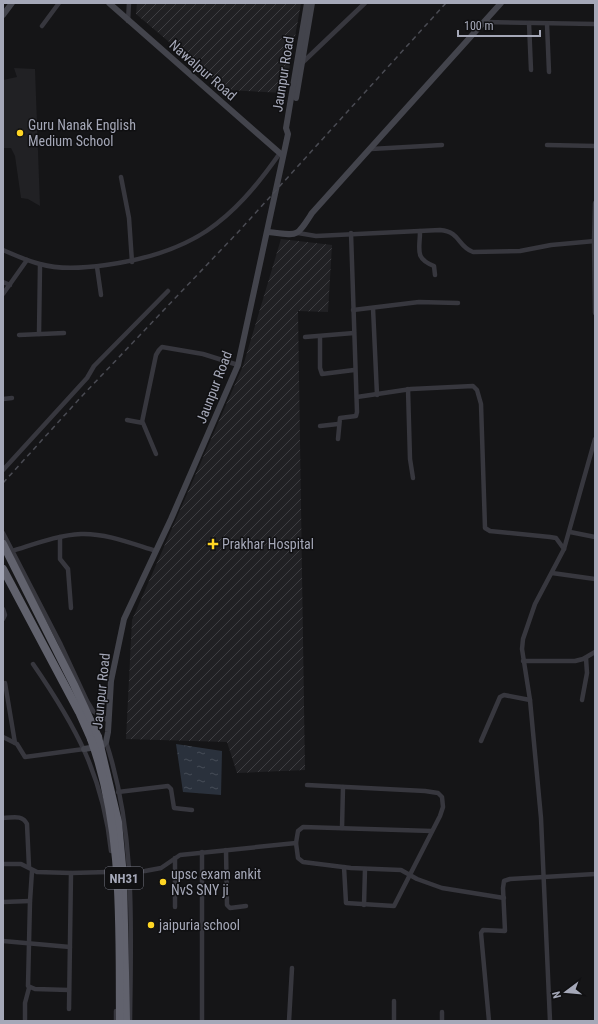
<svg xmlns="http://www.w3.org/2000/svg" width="598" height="1024" viewBox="0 0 598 1024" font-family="'Roboto Condensed',sans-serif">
<defs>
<pattern id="industrial-furrows" width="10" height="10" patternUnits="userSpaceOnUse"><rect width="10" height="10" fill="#212124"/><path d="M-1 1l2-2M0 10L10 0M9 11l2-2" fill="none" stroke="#3e3e42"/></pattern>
<pattern id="water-ripples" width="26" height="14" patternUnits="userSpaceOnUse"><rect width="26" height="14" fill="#2a313c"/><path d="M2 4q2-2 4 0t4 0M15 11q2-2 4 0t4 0" fill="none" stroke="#464c56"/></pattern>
</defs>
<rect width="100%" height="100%" fill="#151517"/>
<path fill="#212124" d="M14,68L35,69L40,206L28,199L21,198L15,156L11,148H3V80L17,77Z"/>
<g fill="url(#industrial-furrows)">
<path d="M137,3H301L285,93L226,90L136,14Z"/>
<path d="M281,239L332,245L328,312L298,311L305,770L237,773L227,742L126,739L132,620L243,366Z"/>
</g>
<path fill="url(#water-ripples)" d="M176,744L222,751L221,795L183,792Z"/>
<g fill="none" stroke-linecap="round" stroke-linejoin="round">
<g stroke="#37373e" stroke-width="4.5">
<path d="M128,21L129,3"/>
<path d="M484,22L595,24"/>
<path d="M529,23L531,70"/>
<path d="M547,24L549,72"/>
<path d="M42,26L59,3"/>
<path d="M301,64L365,3"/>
<path d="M547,145L595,146"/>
<path d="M371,149L442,145"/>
<path d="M121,177L129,218L132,262"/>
<path d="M595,203L594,241L595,313"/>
<path d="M420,231C420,250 414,258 434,266L435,275"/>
<path d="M298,233L316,236L440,230C461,232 457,246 473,252L520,251L551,245L595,241"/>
<path d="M3,250C15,255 27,261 40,264C60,270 85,268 106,265C192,253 231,223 280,153"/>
<path d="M97,267L101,295"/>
<path d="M3,282L10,285"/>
<path d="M3,294L27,260"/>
<path d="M373,308L377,395"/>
<path d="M353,310L419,302L458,303"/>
<path d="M39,334L40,265"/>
<path d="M19,335L64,333"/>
<path d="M305,337L354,333"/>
<path d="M320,337V368L322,374L354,370"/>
<path d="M408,389L410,459L413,478"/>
<path d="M357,397L411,389L473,386L477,390L481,404L485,528L490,531L550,537L556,538L564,549"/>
<path d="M3,399L12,398"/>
<path d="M127,420L143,423L156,454"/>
<path d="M142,422L156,355L159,350L162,347L203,354L238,365"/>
<path d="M320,426L338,424"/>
<path d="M338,439L340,418L356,416L357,412L351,233"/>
<path d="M3,470L87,378L94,366L168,291"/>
<path d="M570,532L595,537"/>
<path d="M3,533L60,643L87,701L93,711L109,721"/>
<path d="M60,537V559L68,569L71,608"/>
<path d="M12,551C35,544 58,535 81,534C106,533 133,544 156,551"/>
<path d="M552,573L595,579"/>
<path d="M3,609L5,615L3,619"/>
<path d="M523,661H575L583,659L595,652"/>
<path d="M33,664C75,725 103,775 111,851"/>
<path d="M5,683L15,743"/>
<path d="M582,700L587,673L586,658"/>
<path d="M3,737L17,744L25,757L84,749"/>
<path d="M481,741L500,697L504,695L530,700"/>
<path d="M106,742C136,833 131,927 130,1021"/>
<path d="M307,785L425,791L438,793L442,797L443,807L440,816L394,906L346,903L344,867"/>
<path d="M118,792L168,786L171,789L174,808L192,810"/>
<path d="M3,818C12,818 22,814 27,824L29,867"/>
<path d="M342,828L343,787"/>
<path d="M432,831L303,827L298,831L296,843L298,858L303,862L351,868L401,870L417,879L442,888L504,898"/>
<path d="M226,850L227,905L230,908L246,906"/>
<path d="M202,852V1021"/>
<path d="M3,864H21L37,872L71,873L145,871L161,868L180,855L296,843"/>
<path d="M32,871L30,901L28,986L35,989L69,990"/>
<path d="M3,902L30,901"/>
<path d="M364,905L365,869"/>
<path d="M175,907V858"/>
<path d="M3,941L70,947"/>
<path d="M69,1009L71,873"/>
<path d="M116,1011V1021"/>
<path d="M442,1012V1021"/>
<path d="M25,1021V1003L29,988"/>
<path d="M289,1021L292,968"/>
<path d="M394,1021V1001"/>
<path d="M489,1021L481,933L483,930L505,931L503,888L504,881L510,879L595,874"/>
<path d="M550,1021L541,818L530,700L522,649L523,639L535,604L564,549L595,439"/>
</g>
<g stroke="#43444c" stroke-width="6">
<path d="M109,3L282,155"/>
<path d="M3,15L12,3"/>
<path d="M296,98L312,3"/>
<path d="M268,232C299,235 295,239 312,213L501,3"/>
<path d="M84,749L102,746L106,742L108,732L111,681L124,619L171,519L238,365L288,134L286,128L307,3"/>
</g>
<g stroke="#61626d" stroke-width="8">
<path d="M3,544L74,685L98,737"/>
<path d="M3,569L79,712L91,739"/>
</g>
<path stroke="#4a4b53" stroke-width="1.5" stroke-dasharray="5 4" stroke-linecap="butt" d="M3,483L82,396L240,230L446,3"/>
<g stroke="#61626d" stroke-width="8">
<path d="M98,737L118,822L123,876L126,1021"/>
<path d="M91,739C124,829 119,928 120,1021"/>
</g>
</g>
<g fill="#ffd624" stroke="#101012" stroke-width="1.5">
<circle cx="20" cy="133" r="4"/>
<path d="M211 538h4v4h4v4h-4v4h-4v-4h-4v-4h4z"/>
<circle cx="163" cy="882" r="4"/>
<circle cx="151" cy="925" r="4"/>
</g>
<g text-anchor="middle" stroke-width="3" stroke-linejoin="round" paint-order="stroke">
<rect fill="#101012" stroke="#787a86" stroke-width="1" x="105" y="867" width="38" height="22" rx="3"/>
<g font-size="13" font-weight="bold" fill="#a5a8b8">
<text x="124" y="883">NH31</text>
</g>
<g font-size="14" fill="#a5a8b8" stroke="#101012">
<text transform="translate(203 70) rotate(41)" y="5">Nawalpur Road</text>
<text transform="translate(283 74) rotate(-81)" y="5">Jaunpur Road</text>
<text transform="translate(214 387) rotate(-69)" y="5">Jaunpur Road</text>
<text transform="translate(101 691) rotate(-84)" y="5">Jaunpur Road</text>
</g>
<g font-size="14" fill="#a5a8b8" stroke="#101012" text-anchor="start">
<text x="28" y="130">Guru Nanak English<tspan x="28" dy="16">Medium School</tspan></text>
<text x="222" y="549">Prakhar Hospital</text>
<text x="171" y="879">upsc exam ankit<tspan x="171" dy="16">NvS SNY ji</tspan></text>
<text x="159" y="930">jaipuria school</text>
</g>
</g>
<rect width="598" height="1024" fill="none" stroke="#a5a8b8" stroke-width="8"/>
<g transform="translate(566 992) rotate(254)" stroke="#101012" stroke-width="3" paint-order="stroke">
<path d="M0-3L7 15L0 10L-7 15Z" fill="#a5a8b8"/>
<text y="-6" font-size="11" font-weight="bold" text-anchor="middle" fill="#a5a8b8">N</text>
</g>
<path d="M458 30v6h82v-6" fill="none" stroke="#a5a8b8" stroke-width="2"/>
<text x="464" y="30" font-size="12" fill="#a5a8b8" stroke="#101012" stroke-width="3" paint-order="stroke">100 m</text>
</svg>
